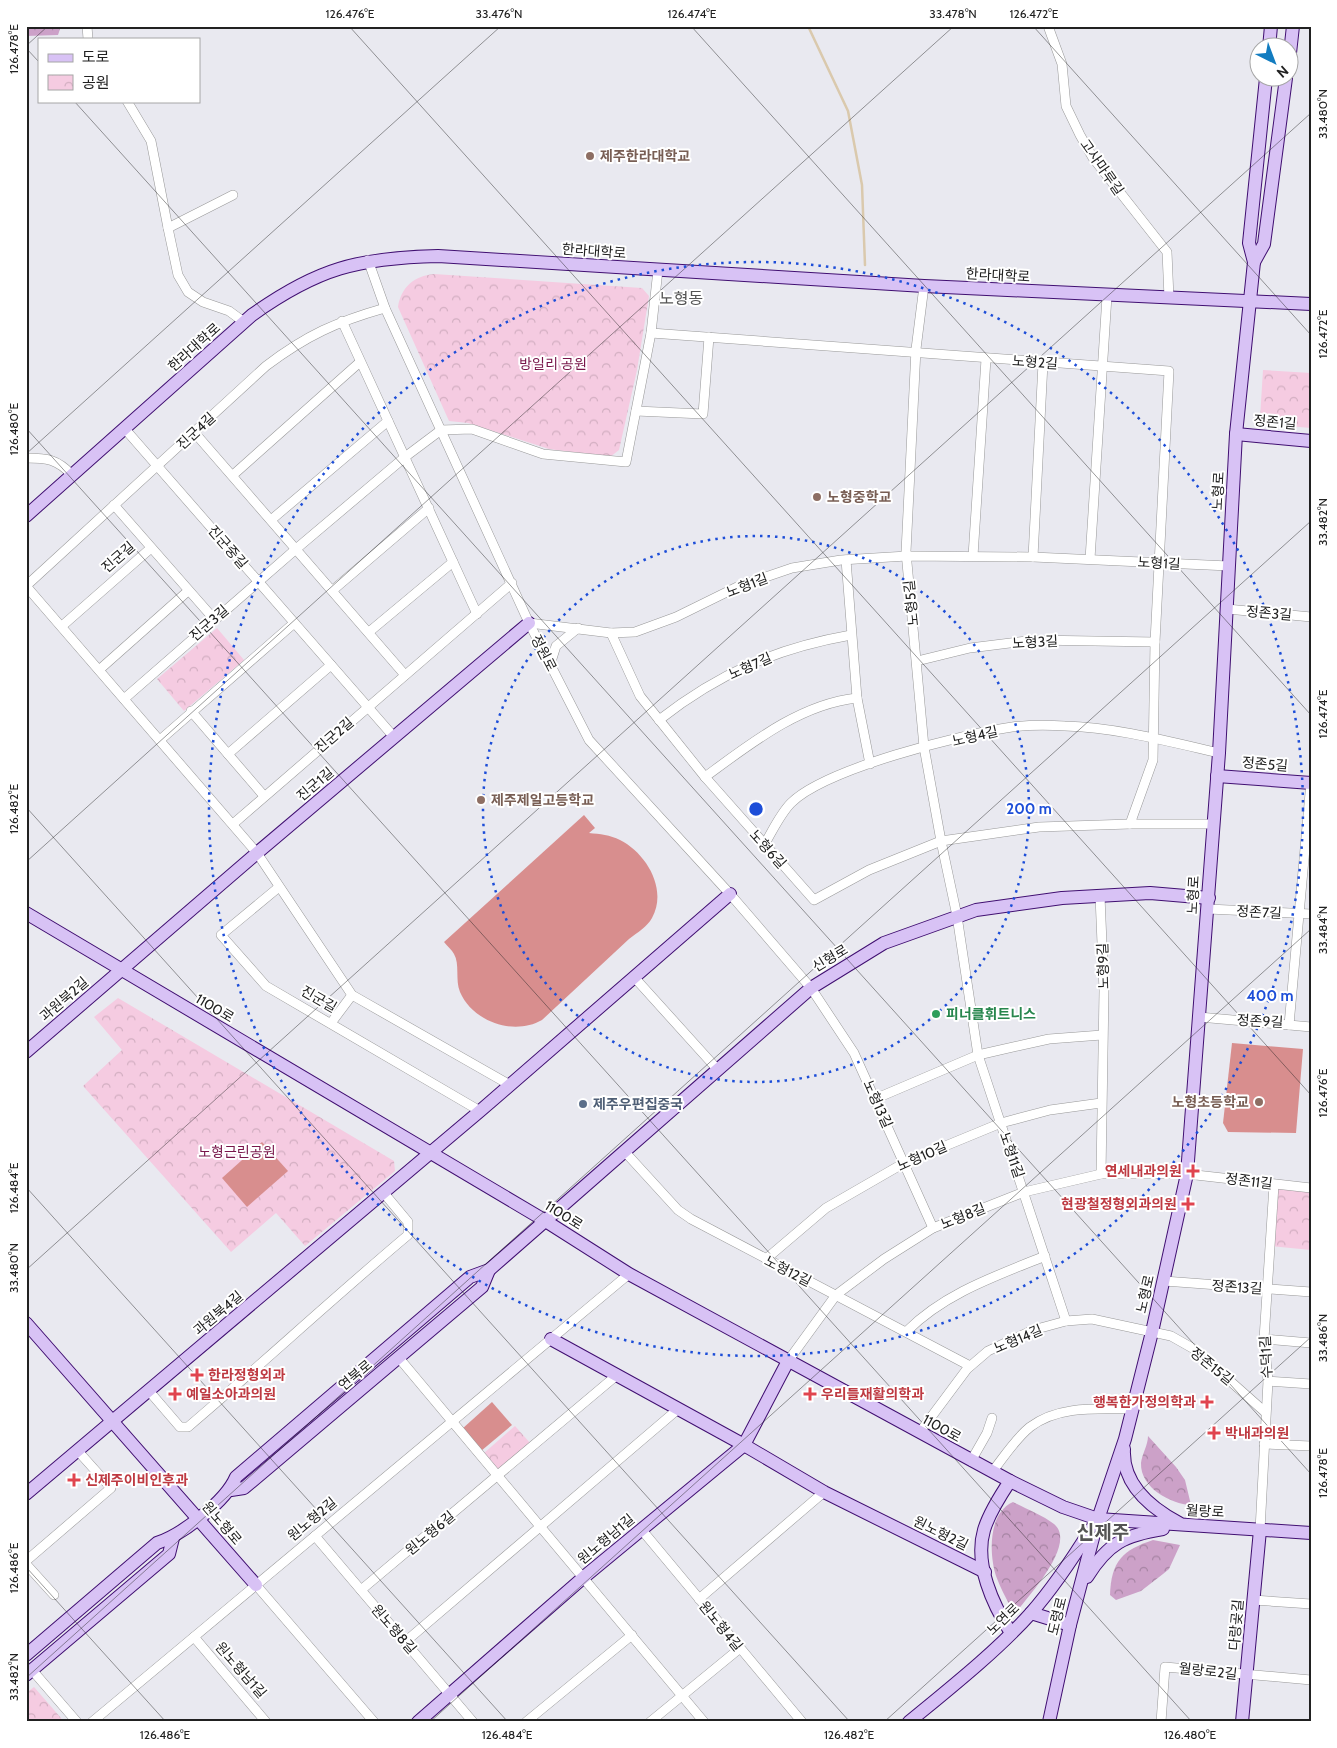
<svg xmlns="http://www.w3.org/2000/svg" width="1337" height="1748" viewBox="0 0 1337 1748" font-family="Cabin,'Noto Sans KR',sans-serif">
<defs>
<pattern id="forest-crowns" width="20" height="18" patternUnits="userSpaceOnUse" patternTransform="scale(1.25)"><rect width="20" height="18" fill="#cca1c8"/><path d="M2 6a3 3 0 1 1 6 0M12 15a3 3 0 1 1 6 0" fill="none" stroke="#a583a2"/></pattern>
<pattern id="park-crowns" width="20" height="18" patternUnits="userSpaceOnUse" patternTransform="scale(1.25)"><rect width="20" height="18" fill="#f5cbe1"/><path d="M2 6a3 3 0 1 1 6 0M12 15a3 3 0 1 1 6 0" fill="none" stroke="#d2aec1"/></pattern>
</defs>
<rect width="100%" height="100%" fill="#e9e9f0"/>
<g fill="url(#forest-crowns)">
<path d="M26,26H61L58,35L26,36Z"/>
<path d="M1148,1436L1176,1467L1185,1480L1191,1505C1171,1504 1140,1488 1141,1463C1142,1454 1148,1445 1148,1436Z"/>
<path d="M1013,1502C1026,1509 1042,1515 1054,1524C1077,1543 1030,1594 1018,1610L1011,1608C1006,1598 1000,1587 996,1576C989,1554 988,1513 1013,1502Z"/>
<path d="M1153,1540L1180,1545L1169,1569L1163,1574L1141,1591L1116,1600L1110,1595C1111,1561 1123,1550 1153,1540Z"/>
</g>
<g fill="url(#park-crowns)">
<path d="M434,274L642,288L649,296L637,370L619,450L610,457L549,449L468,423L449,421L398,307C401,287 414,276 434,274Z"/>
<path d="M1263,370L1311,373V428L1264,424L1260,418Z"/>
<path d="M217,628L244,660L184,711L157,679Z"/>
<path d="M118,998L394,1161L395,1171L305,1246L276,1213L231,1252L83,1086L122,1050L94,1017Z"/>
<path d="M1274,1185L1311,1188V1250L1270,1246Z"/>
<path d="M515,1426L531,1444L499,1471L484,1453Z"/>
<path d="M34,1687L61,1718L62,1722H26V1693Z"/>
</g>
<g fill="#d88e8e">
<path d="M584,815L595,828L589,833C600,834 610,835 620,840C646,853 668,889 652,918C647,927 638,932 629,939L542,1020C514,1036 473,1022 460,992C455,980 460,964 454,954C452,950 447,946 444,942Z"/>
<path d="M1232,1043L1303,1049L1296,1133L1228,1132L1223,1123Z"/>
<path d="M262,1142L288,1171L247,1207L222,1178Z"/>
<path d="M492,1402L512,1425L481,1451L462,1429Z"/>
</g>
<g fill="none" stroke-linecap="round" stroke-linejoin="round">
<path stroke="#dac9ad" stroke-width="2.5" d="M808,26L848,111L862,185L865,265"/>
<defs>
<g id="street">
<path d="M87,26L88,39"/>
<path d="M1048,26L1062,64L1066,106L1080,135L1093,158L1167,252L1169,298"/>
<path d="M127,101L151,141L168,228"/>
<path d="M233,195L168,228L178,275L188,292L203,302L229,311L244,322"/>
<path d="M368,260L385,308L529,623L589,740L730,894L811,988L854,1053L933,1228"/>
<path d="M924,286L916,349L906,552L924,747L941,841L957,916L978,1055L1066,1321"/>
<path d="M342,321L477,614"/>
<path d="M651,333L1169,371L1155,642L1153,760L1130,824"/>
<path d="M636,411L703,414L709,337"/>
<path d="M125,429L394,737"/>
<path d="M194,432L405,675"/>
<path d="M26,458C47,458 57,459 72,475"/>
<path d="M233,475L360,362"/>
<path d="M114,505L214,619"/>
<path d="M271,520L388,421"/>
<path d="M973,556L986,359"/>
<path d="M1033,557L1043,363"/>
<path d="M1090,559L1107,296"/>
<path d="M846,560L857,698L870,764"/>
<path d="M26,586L257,853L352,995L510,1085"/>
<path d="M26,586L266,366C307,335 336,322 385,308"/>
<path d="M333,590L429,508"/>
<path d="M1227,609L1311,617"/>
<path d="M529,623L611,633L635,632L676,617L739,586L792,568L841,560L907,556L1033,557L1229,566"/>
<path d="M62,626L151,548"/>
<path d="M369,632L453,562"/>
<path d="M611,633L640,696L705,777L814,900L869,870L941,841L1039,827L1130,824H1213"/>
<path d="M917,661L970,648L1034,640L1155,642"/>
<path d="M550,665L556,646L578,628"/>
<path d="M99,670L188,591"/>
<path d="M124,699L296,549L405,457L441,430L472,429L543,454L626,462L651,333L658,270"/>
<path d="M191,711L264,796"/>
<path d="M659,720C719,673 777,648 851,635"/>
<path d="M160,740L293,624"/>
<path d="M228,754L331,665"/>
<path d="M705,777C750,744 800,704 857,698"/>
<path d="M233,824L512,583"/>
<path d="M764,845C772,832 780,814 791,803C825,769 962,734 1012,727C1029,725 1048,725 1065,726C1114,727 1171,742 1219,753"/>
<path d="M279,887L221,935L266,986L480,1111"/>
<path d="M1100,896L1104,991L1101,1174"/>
<path d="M1208,909L1311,914"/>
<path d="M634,977L718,1070"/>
<path d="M1199,1017L1311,1027"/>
<path d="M331,1023L352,995"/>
<path d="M1289,1025L1311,782"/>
<path d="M877,1098L978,1055L1049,1039L1102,1035"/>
<path d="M625,1152L678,1210L691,1219L970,1366"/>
<path d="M766,1259L826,1208L904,1163L1001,1123L1050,1110L1101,1103"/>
<path d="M1164,1281L1311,1292"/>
<path d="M907,1331C945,1293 996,1276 1045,1256"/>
<path d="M1264,1339L1311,1343"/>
<path d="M399,1358L704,1722"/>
<path d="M788,1361L836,1295L884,1259L933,1228L1024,1192L1101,1174H1187L1311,1188"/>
<path d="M1268,1381L1311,1384"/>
<path d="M149,1391L180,1427H188C262,1364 333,1298 408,1235V1222L383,1192"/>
<path d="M920,1432L967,1369L988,1351L1033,1330L1066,1321L1092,1319L1171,1336L1194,1349L1265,1412"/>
<path d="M1264,1444L1311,1446"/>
<path d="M971,1461L987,1433L992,1418"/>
<path d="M992,1472C1004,1457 1015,1439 1030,1427C1059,1405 1098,1409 1132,1409"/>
<path d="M641,1529L802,1722"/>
<path d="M1260,1530L1268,1381L1264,1339L1274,1185"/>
<path d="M315,1536L473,1722"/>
<path d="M26,1561L111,1488L77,1450"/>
<path d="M26,1564L54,1595"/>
<path d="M256,1585L374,1722"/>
<path d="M361,1590L617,1375"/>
<path d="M699,1599L824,1492"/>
<path d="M1253,1600L1311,1604"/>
<path d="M194,1637L266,1722"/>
<path d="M405,1642L677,1410"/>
<path d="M32,1670L77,1722"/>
<path d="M92,1722L629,1274"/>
<path d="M526,1722L632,1635"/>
<path d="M650,1722L739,1649"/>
<path d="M1161,1722L1165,1667L1311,1680"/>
</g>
<g id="secondary">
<path d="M1269,48L1271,26"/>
<path d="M1290,53L1293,26"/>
<path d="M1254,262L1264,244L1286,78"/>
<path d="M1236,434L1311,441"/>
<path d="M26,516L252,315C318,268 358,258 438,256L924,286L1311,304"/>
<path d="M1217,776L1311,783"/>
<path d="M26,913L544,1220L629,1274L1010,1481L1063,1507L1098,1519L1311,1533"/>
<path d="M26,1052L257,853L529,623"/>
<path d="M26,1323L256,1585"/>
<path d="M551,1339L744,1445L824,1492L985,1572"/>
<path d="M1124,1449C1122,1484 1151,1508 1179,1523"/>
<path d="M1010,1481C1000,1496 989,1513 984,1530C974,1564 993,1605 1011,1633"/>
<path d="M231,1490L244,1488L482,1287L489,1270"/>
<path d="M26,1494L480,1111L730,894"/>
<path d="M1087,1577C1108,1543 1125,1535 1163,1529"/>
<path d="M1031,1613L1070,1625"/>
<path d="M26,1655L157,1543C182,1535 226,1501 236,1477L470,1277L489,1270L811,988L884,943L976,910L1062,898L1150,893L1209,898"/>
<path d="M26,1675L169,1554L173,1538"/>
<path d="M418,1722L584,1577L744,1445L788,1361"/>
<path d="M909,1722C949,1689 997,1651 1031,1613C1054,1587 1073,1558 1091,1529"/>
<path d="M1049,1722L1070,1625L1098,1519L1125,1439L1152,1332L1187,1174L1219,753L1236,434L1254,262L1249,243L1266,78"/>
<path d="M1242,1722L1260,1530"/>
</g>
</defs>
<use href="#street" stroke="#989898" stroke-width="10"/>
<use href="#secondary" stroke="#400f71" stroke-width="14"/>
<use href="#street" stroke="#fff" stroke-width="9"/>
<use href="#secondary" stroke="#d8c2f5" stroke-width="12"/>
</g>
<path fill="none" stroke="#212121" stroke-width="1" stroke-opacity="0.45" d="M349,26L1311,1095M691,26L1311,715M1033,26L1311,335M26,46L48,26M26,48L39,62M74,101L1311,1474M26,428L1192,1722M26,454L501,26M26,807L850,1722M26,862L954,26M26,1187L508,1722M26,1270L1311,113M26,1567L166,1722M26,1678L1311,521M430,1722L1311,929M884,1722L1311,1337"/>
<g fill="none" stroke="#1d4ed8" stroke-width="2.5" stroke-dasharray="2.5 5">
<circle cx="756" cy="809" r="273"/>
<circle cx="756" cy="809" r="547"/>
</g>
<g fill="#8d6e63" stroke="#fff" stroke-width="2">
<circle cx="590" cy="156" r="5"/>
<circle cx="817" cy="497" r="5"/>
<circle cx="481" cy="800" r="5"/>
<circle cx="1259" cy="1102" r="5"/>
</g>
<circle fill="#2e9e5b" stroke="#fff" stroke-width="2" cx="936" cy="1014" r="5"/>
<circle fill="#5c6f8a" stroke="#fff" stroke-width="2" cx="583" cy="1104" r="5"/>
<g fill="#e0444e" stroke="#fff" stroke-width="2">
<path d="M1190.5 1163.5h5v5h5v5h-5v5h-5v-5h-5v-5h5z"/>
<path d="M1185.5 1196.5h5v5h5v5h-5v5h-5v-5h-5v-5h5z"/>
<path d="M194.5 1367.5h5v5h5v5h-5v5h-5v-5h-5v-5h5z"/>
<path d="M172.5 1386.5h5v5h5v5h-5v5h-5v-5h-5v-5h5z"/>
<path d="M807.5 1386.5h5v5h5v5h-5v5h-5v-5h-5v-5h5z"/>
<path d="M1204.5 1394.5h5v5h5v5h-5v5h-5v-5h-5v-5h5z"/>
<path d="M1211.5 1425.5h5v5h5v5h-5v5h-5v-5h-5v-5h5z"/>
<path d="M71.5 1472.5h5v5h5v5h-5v5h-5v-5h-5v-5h5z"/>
</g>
<g text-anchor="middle" stroke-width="4" stroke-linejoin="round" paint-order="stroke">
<g font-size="14" font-weight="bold" fill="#785e54" stroke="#fff" text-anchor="start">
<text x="600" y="161">제주한라대학교</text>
<text x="827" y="502">노형중학교</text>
<text x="491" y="805">제주제일고등학교</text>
<text x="1249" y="1107" text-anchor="end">노형초등학교</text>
</g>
<g font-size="14" fill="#212121" stroke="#fff">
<text transform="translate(1102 167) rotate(55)" y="5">고사마루길</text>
<text transform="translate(594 251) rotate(4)" y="5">한라대학로</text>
<text transform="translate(998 275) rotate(3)" y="5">한라대학로</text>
<text transform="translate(194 347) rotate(-42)" y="5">한라대학로</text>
<text transform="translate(1035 362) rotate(4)" y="5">노형2길</text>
<text transform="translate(1275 422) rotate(5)" y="5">정존1길</text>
<text transform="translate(196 431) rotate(-43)" y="5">진군4길</text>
<text transform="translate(1218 491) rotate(-87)" y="5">노형로</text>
<text transform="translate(228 547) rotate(49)" y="5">진군중길</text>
<text transform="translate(118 557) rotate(-41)" y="5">진군길</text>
<text transform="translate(1159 563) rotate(3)" y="5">노형1길</text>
<text transform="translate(747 585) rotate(-21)" y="5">노형1길</text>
<text transform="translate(911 603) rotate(-96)" y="5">노형5길</text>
<text transform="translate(1269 613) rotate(5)" y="5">정존3길</text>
<text transform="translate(209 623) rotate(-41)" y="5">진군3길</text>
<text transform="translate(1035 642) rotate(-3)" y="5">노형3길</text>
<text transform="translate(544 653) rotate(63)" y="5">정원로</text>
<text transform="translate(750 666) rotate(-24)" y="5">노형7길</text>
<text transform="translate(334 735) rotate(-41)" y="5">진군2길</text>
<text transform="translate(975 736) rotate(-13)" y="5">노형4길</text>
<text transform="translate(1265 764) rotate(5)" y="5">정존5길</text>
<text transform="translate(315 784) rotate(-40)" y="5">진군1길</text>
<text transform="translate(768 849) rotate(48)" y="5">노형6길</text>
<text transform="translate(1193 895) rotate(-87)" y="5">노형로</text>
<text transform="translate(1259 912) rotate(3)" y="5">정존7길</text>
<text transform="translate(830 958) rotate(-31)" y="5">신형로</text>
<text transform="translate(1103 966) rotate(-92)" y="5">노형9길</text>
<text transform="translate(64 999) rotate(-41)" y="5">과원북2길</text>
<text transform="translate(319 999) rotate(30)" y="5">진군길</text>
<text transform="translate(215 1008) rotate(31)" y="5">1100로</text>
<text transform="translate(1260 1021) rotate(3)" y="5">정존9길</text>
<text transform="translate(878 1104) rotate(66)" y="5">노형13길</text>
<text transform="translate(1012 1155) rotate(71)" y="5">노형11길</text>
<text transform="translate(922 1156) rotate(-24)" y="5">노형10길</text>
<text transform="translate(1249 1181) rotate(7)" y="5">정존11길</text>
<text transform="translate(564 1215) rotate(32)" y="5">1100로</text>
<text transform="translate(963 1216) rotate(-22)" y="5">노형8길</text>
<text transform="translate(788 1271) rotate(27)" y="5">노형12길</text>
<text transform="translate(1237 1287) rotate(4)" y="5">정존13길</text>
<text transform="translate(1145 1294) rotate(-77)" y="5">노형로</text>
<text transform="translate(218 1313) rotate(-40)" y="5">과원북4길</text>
<text transform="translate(1018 1339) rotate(-23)" y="5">노형14길</text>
<text transform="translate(1266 1357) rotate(-93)" y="5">수덕1길</text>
<text transform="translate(1212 1366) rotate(39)" y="5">정존15길</text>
<text transform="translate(355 1375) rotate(-40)" y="5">연북로</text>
<text transform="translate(942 1428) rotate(29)" y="5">1100로</text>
<text transform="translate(1205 1511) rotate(3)" y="5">월랑로</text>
<text transform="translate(312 1519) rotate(-40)" y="5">원노형2길</text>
<text transform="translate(222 1523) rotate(49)" y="5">원노형로</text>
<text transform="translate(430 1533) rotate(-40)" y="5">원노형6길</text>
<text transform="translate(941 1533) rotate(26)" y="5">원노형2길</text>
<text transform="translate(606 1539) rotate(-40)" y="5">원노형남1길</text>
<text transform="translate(1057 1616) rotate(-76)" y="5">도령로</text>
<text transform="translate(1003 1619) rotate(-44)" y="5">노연로</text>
<text transform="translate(1236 1625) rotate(-85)" y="5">다랑곶길</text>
<text transform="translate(721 1626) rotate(51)" y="5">원노형4길</text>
<text transform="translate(394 1629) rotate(49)" y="5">원노형8길</text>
<text transform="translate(241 1670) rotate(49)" y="5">원노형남1길</text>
<text transform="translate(1208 1671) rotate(6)" y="5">월랑로2길</text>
</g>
<g font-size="14" fill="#78164a" stroke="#fff">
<text x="553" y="369">방일리 공원</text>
<text x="237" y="1157">노형근린공원</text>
</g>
<g font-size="14" font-weight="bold" fill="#27864d" stroke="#fff" text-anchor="start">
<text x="946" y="1019">피너클휘트니스</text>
</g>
<g font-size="14" font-weight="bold" fill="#4e5e75" stroke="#fff" text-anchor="start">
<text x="593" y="1109">제주우편집중국</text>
</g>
<g font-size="14" font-weight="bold" fill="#be3a42" stroke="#fff" text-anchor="start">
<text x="1182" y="1176" text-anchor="end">연세내과의원</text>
<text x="1177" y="1209" text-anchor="end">현광철정형외과의원</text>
<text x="208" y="1380">한라정형외과</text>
<text x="186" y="1399">예일소아과의원</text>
<text x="821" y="1399">우리들재활의학과</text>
<text x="1196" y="1407" text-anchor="end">행복한가정의학과</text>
<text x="1225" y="1438">박내과의원</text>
<text x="85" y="1485">신제주이비인후과</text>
</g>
<g font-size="16" fill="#545454" stroke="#fff">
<text x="681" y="304">노형동</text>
</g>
<g font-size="19" font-weight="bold" fill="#545454" stroke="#fff">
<text x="1103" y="1539">신제주</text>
</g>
</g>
<circle cx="756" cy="809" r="8" fill="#1d4ed8" stroke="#fff" stroke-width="2.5"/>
<g font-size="15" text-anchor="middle" font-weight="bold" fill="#1d4ed8" stroke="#fff" stroke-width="4" stroke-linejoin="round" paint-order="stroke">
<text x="1029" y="814">200 m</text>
<text x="1270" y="1001">400 m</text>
</g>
<rect width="1337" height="1748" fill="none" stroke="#ffffff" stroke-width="55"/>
<rect x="38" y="38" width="162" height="65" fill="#ffffff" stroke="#a6a6a6"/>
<rect x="48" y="54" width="25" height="8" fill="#d8c2f5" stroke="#a6a6a6"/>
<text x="82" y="62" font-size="15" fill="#212121">도로</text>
<rect x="48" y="75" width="25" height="15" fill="url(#park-crowns)" stroke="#a6a6a6"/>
<text x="82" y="88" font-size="15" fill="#212121">공원</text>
<g transform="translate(1274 62) rotate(138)"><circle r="24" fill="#ffffff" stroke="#a6a6a6"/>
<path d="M0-4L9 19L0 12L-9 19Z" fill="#127cc0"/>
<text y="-8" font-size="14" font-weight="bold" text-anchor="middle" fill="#212121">N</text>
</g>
<rect x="28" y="28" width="1282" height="1692" fill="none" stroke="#212121" stroke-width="2"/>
<g font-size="12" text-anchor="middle" fill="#212121">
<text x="350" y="18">126.476°E</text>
<text x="499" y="18">33.476°N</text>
<text x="692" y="18">126.474°E</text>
<text x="953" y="18">33.478°N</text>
<text x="1034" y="18">126.472°E</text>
<text transform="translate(14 49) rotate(-90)" y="4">126.478°E</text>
<text transform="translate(1323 114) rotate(-90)" y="4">33.480°N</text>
<text transform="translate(1323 334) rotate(-90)" y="4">126.472°E</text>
<text transform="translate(14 429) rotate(-90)" y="4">126.480°E</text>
<text transform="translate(1323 522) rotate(-90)" y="4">33.482°N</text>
<text transform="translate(1323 714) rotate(-90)" y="4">126.474°E</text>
<text transform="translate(14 809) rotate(-90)" y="4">126.482°E</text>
<text transform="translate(1323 930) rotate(-90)" y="4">33.484°N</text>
<text transform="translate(1323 1093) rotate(-90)" y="4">126.476°E</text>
<text transform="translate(14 1188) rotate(-90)" y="4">126.484°E</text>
<text transform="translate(14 1268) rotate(-90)" y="4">33.480°N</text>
<text transform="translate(1323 1338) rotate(-90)" y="4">33.486°N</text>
<text transform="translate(1323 1473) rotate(-90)" y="4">126.478°E</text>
<text transform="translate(14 1568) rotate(-90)" y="4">126.486°E</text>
<text transform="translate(14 1677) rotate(-90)" y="4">33.482°N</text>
<text x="165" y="1739">126.486°E</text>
<text x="507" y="1739">126.484°E</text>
<text x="849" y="1739">126.482°E</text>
<text x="1190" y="1739">126.480°E</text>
</g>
</svg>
